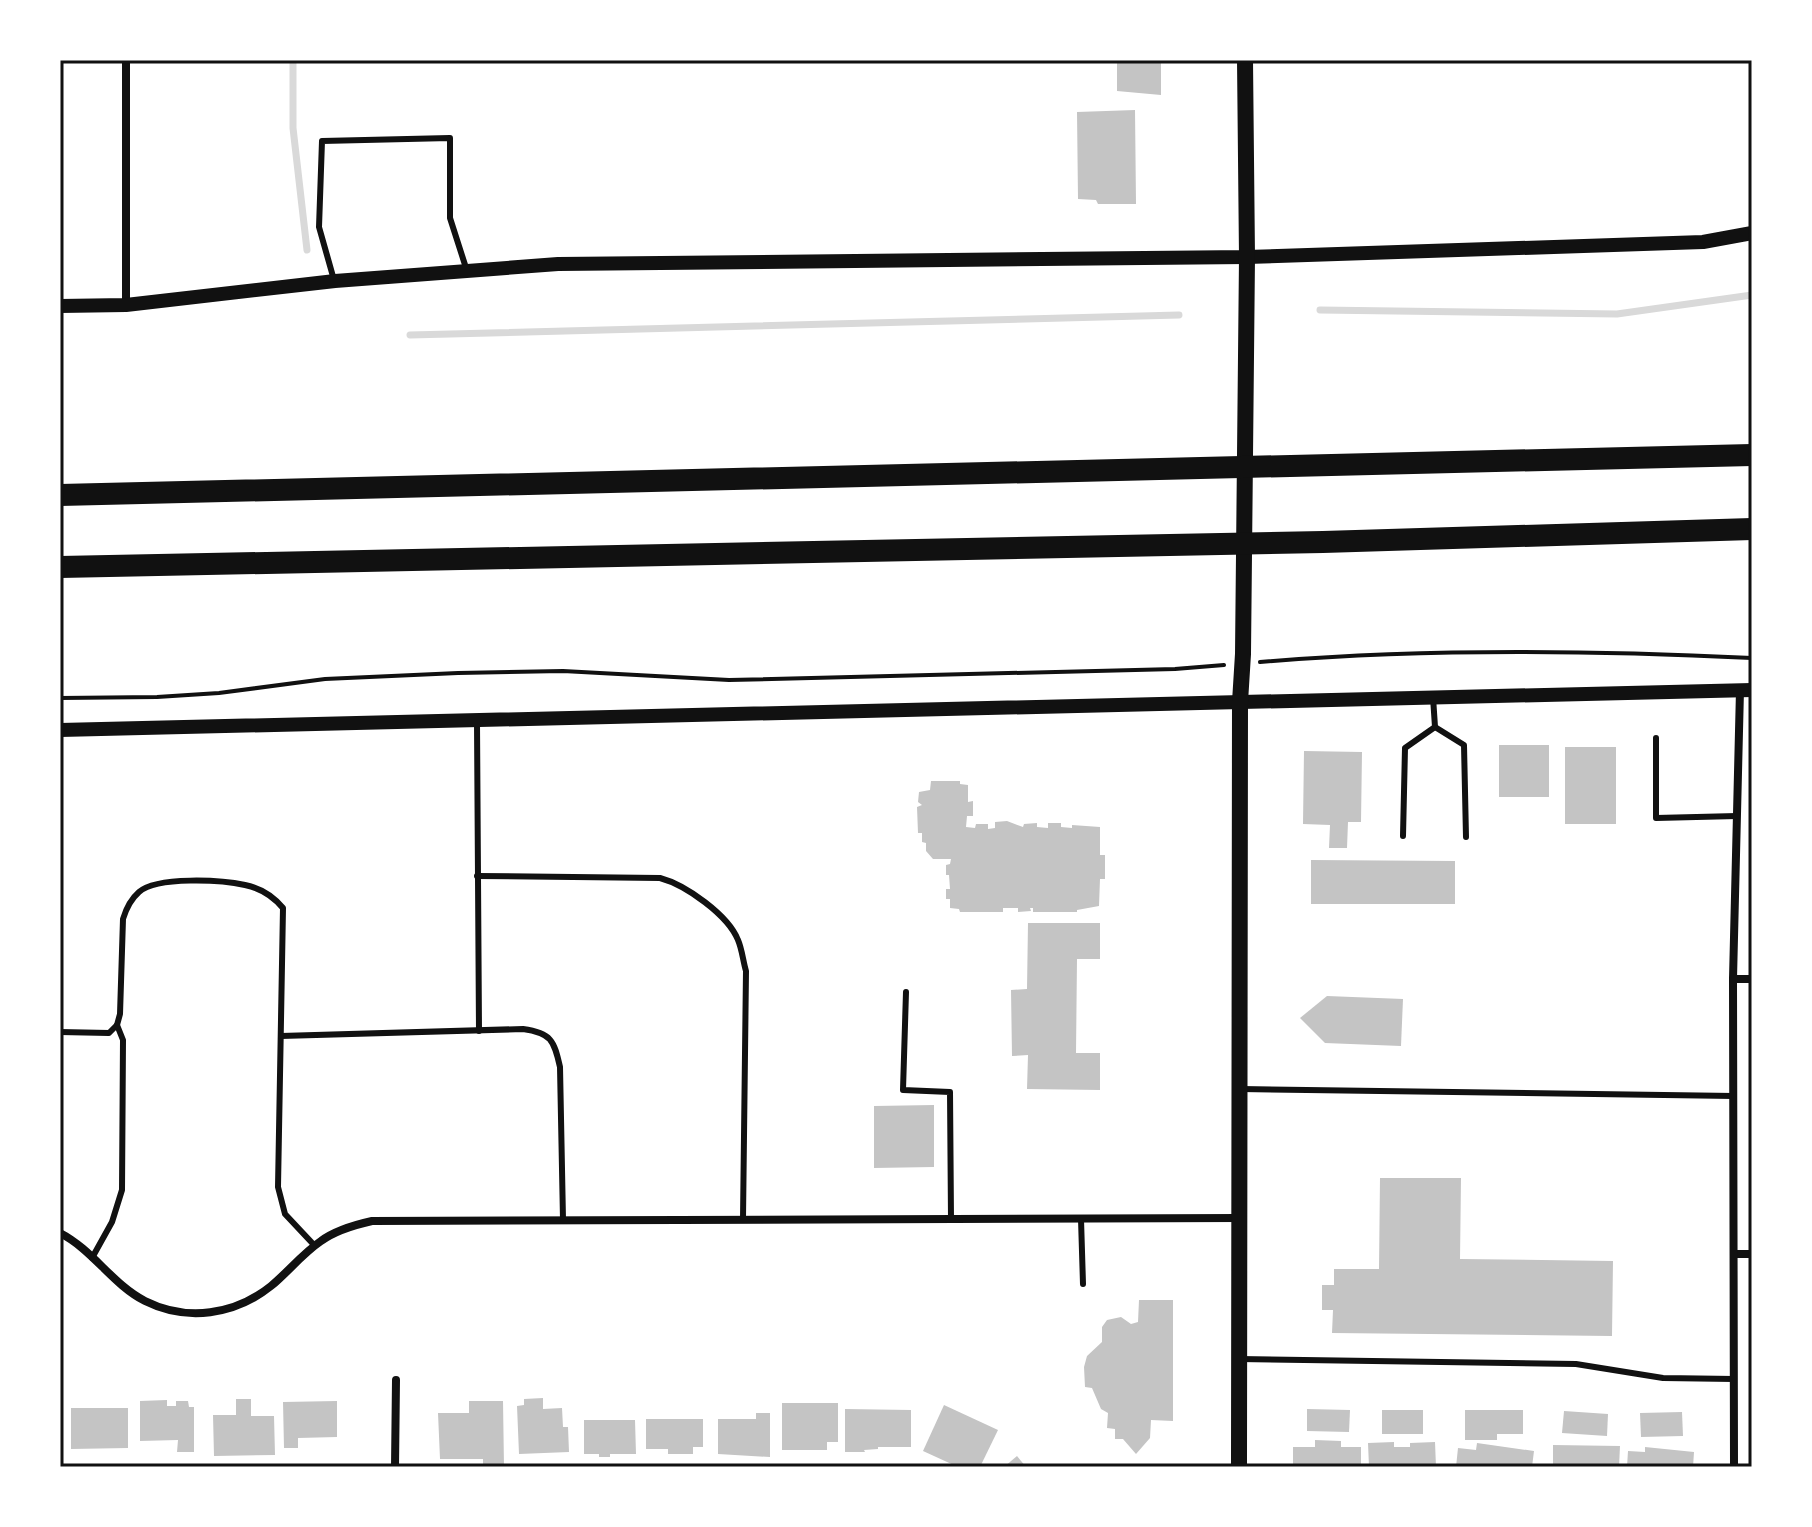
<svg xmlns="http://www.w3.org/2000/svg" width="1812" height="1527" viewBox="0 0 1812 1527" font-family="Jost,sans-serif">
<rect width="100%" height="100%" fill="#fff"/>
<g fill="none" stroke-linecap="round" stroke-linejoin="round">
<g stroke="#d9d9d9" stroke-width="7">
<path d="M293,60V128L307,250"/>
<path d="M1320,310L1617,314L1752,295"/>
<path d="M410,335L1179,315"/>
</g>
</g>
<g fill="#c4c4c4">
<path d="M1117,60H1161V95L1117,91Z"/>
<path d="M1135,110L1136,204H1098L1096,200L1078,199L1077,112Z"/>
<rect x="1499" y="745" width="50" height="52"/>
<rect x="1565" y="747" width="51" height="77"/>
<path d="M1304,751L1362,752L1361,822H1348L1347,848H1329L1330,825L1303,824Z"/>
<path d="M931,781H960V784L968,785V802L973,801V816H967L966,827L975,828L976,824H988V829L995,828V822L1007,821L1023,827L1024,824L1037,823V827L1048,828V823H1061V827L1072,828V825L1100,827V855H1105V879H1100L1099,906L1077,910V912H1033V908H1030L1031,911L1018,912V908H1003V912H960L959,909L950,908V899H946V889H950L949,875H946V865L950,864L951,859H933L926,851V843L922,842V833H918L917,807L922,805L918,802L919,792L930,790Z"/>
<path d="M1311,860L1455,861V904H1311Z"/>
<path d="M1028,923H1100V959H1077L1076,1053H1100V1090L1027,1089L1028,1055L1012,1056L1011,990L1027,989Z"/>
<path d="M1327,996L1403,999L1401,1046L1325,1043L1300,1018Z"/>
<path d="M934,1105V1167L874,1168V1106Z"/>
<path d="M1380,1178H1461L1460,1259L1613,1261L1612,1336L1332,1333L1333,1310H1322V1285H1334V1269H1379Z"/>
<path d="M1139,1300H1173V1421L1151,1420L1150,1438L1136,1454L1123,1439H1115V1429L1107,1428L1108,1413L1101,1409L1092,1388L1085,1387L1084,1367L1087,1356L1102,1342V1327L1107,1320L1121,1317L1131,1324L1138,1322Z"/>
<path d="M543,1398V1409L562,1408L563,1427H568L569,1452L519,1454L517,1406L524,1405V1399Z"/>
<path d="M236,1399H251V1416H274L275,1455L214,1456L213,1415H236Z"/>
<path d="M167,1400V1406H176V1401H188L189,1407H194V1452H177L178,1440L140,1441V1401Z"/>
<path d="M337,1401V1437L298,1438V1448H284L283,1402Z"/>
<path d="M469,1401H503L504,1467H483V1459H440L438,1413H469Z"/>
<path d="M782,1403H838V1442H827V1450H782Z"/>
<path d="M944,1405L998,1430L980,1467H958L923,1451Z"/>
<path d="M71,1408H128V1448L71,1449Z"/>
<path d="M845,1409L911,1410V1447H878V1449L864,1450L865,1452H845Z"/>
<path d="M1307,1409L1350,1410L1349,1432L1307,1431Z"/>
<rect x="1382" y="1410" width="41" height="24"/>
<path d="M1465,1410H1523V1434H1497V1440H1465Z"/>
<path d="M1564,1411L1608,1414L1607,1436L1562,1433Z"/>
<path d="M1682,1412L1683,1436L1641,1437L1640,1413Z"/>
<path d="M756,1413H770V1457L718,1454V1419H756Z"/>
<path d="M646,1419H703V1447H693V1454H668V1449H646Z"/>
<path d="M584,1420H635L636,1454H610V1457H599V1454H584Z"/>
<path d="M1315,1440L1341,1441V1447H1361V1467H1293V1447H1315Z"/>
<path d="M1394,1442V1447H1410V1443L1435,1442L1436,1467H1369L1368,1443Z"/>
<path d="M1477,1443L1534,1451L1532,1467H1456L1458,1448L1476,1450Z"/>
<path d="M1553,1445L1620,1446L1619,1467H1553Z"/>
<path d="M1645,1447L1694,1452L1693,1467H1627L1628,1451L1645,1452Z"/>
<path d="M1017,1456L1026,1467H1004Z"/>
</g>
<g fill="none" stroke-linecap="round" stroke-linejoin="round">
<g stroke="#111" stroke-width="4">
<path d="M1260,662C1423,648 1589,650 1752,658"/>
<path d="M60,698L157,697L219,693L325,679L458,673L563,671L729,680L1175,669L1224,665"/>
</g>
<g stroke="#111" stroke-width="6">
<path d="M334,280L319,227L322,141L450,138V218L467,271"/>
<path d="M477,723L479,1031"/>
<path d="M1435,727L1464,745L1466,837"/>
<path d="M1656,738V818L1737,816"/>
<path d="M1403,836L1405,748L1435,727L1433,697"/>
<path d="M477,876L660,878C686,885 728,915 738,940C742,949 743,961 746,971L743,1219"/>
<path d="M906,992L903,1090L950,1092L951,1219"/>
<path d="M60,1032L109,1033L117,1025L120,1014L123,919C126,909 131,899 139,892C157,876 222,880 245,885C260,888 273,896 283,908L278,1187L285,1214L315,1246"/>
<path d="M281,1036L523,1029C551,1033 554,1040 560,1067L563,1220"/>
<path d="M1241,1089L1734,1096"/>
<path d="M1081,1219L1083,1284"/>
<path d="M92,1258L112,1222L122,1190L123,1040L117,1025"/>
<path d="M1239,1359L1576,1364L1663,1378L1734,1379"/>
</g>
<g stroke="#111" stroke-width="8">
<path d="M126,60V305"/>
<path d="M1733,979H1752"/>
<path d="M60,1233C93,1250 112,1284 145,1301C187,1322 235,1315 271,1286C288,1272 302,1254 321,1241C336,1230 354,1225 372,1221L1240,1218"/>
<path d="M1734,1254H1752"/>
<path d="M395,1467L396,1380"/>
<path d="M1734,1467L1733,979L1740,690"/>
</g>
<g stroke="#111" stroke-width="14">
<path d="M60,306L126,305L335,281L558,264L1247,257L1703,242L1752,233"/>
<path d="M60,730L1752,690"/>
</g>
<path stroke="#111" stroke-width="16" d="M1239,1467L1240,702L1243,654L1247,257L1245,60"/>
<g stroke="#111" stroke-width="22">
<path d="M60,495L1752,455"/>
<path d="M60,567L1323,542L1752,529"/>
</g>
</g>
<rect width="1812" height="1527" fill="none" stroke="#ffffff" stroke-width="124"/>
<rect x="62" y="62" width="1688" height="1403" fill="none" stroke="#111" stroke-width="3"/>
</svg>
